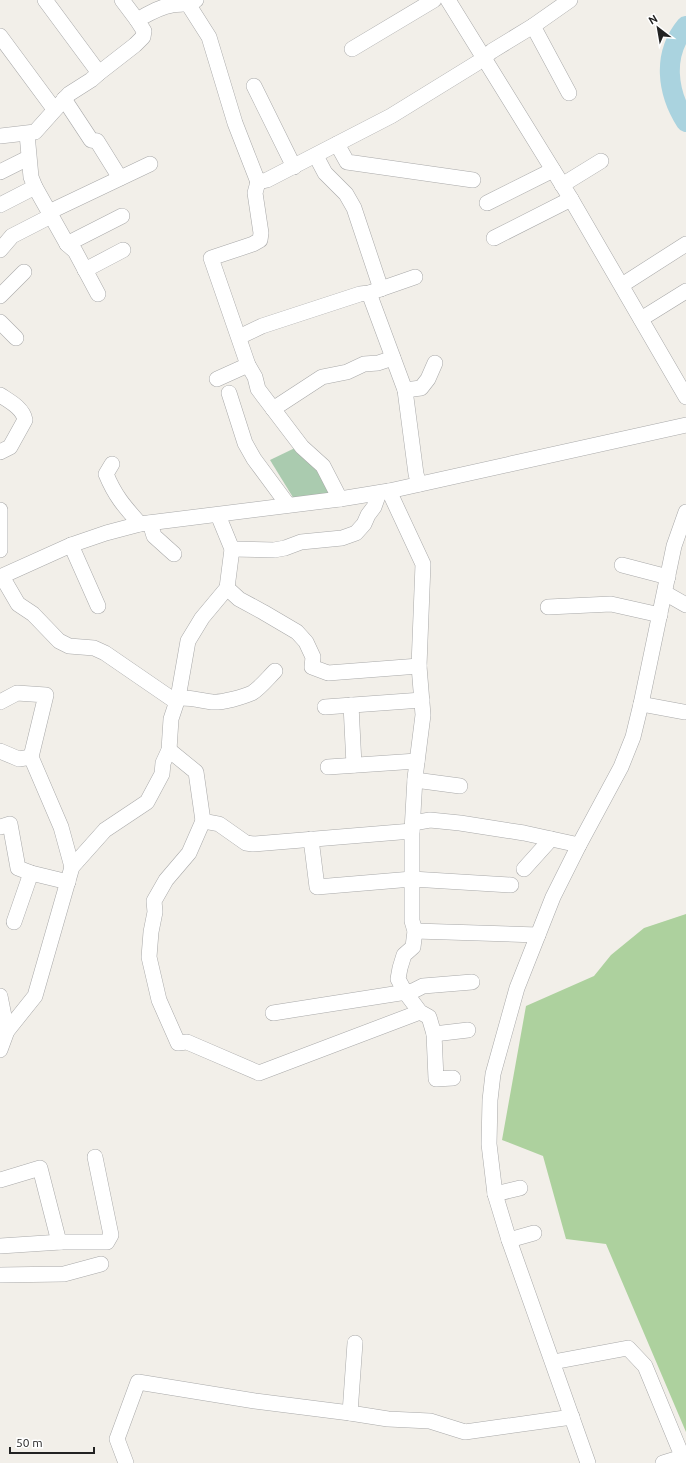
<svg xmlns="http://www.w3.org/2000/svg" width="686" height="1463" viewBox="0 0 686 1463" font-family="Ubuntu,sans-serif">
<rect width="100%" height="100%" fill="#f2efe9"/>
<path fill="#add19e" d="M686,914V1432L606,1244L566,1239L543,1156L502,1140L526,1006L594,976L611,955L644,928Z"/>
<path fill="#aacbaf" d="M297,447L321,467L333,494L294,499L270,460Z"/>
<g fill="none" stroke-linecap="round" stroke-linejoin="round">
<path stroke="#aad3df" stroke-width="20" d="M686,26C662,55 667,92 686,122"/>
<defs>
<g id="minor">
<path d="M45,0L99,73"/>
<path d="M122,0L137,20"/>
<path d="M448,0L571,199L686,397"/>
<path d="M188,4L209,37L235,123L258,182L267,180L391,116L477,63L492,51L533,26L570,0"/>
<path d="M533,26L569,93"/>
<path d="M0,36L54,109"/>
<path d="M352,49L434,0"/>
<path d="M254,86L294,167"/>
<path d="M64,99L91,140L97,141L120,178"/>
<path d="M27,134L31,177L35,187L67,244L75,251L98,294"/>
<path d="M0,136L35,132L69,94L91,80L99,73L135,45L143,37L144,31L137,20C148,14 159,7 172,5C182,3 186,6 196,0"/>
<path d="M337,144L347,162L473,180"/>
<path d="M316,156L325,173L346,194L354,208L381,289"/>
<path d="M0,172L28,158"/>
<path d="M258,182L255,193L261,233L260,240L253,244L211,258L248,365L255,377L258,389L302,447L323,466L340,499"/>
<path d="M562,185L601,161"/>
<path d="M487,203L553,170"/>
<path d="M0,205L35,187"/>
<path d="M49,212L150,164"/>
<path d="M494,238L571,199"/>
<path d="M67,244L122,216"/>
<path d="M0,250L12,236L51,216"/>
<path d="M85,270L123,250"/>
<path d="M622,285L686,244"/>
<path d="M369,293L405,390L416,474L419,484"/>
<path d="M0,296L24,272"/>
<path d="M641,319L686,291"/>
<path d="M0,322L16,338"/>
<path d="M239,337L262,326L360,294L369,293L415,277"/>
<path d="M217,379L248,365"/>
<path d="M405,390L421,388L428,379L435,363"/>
<path d="M229,393L245,443L254,459L288,505"/>
<path d="M0,395C9,401 23,408 25,420L10,447L0,452"/>
<path d="M273,409L322,377L347,372L364,364L378,363L393,358"/>
<path d="M112,464L106,474C115,496 124,506 140,524"/>
<path d="M389,491L423,564L419,666L423,715L415,778L412,831V921L415,931L413,947L404,955L400,968L398,979L405,992L420,1012L429,1017L434,1034L436,1079L453,1078"/>
<path d="M0,510V550"/>
<path d="M150,523L154,536L174,554"/>
<path d="M71,545L98,606"/>
<path d="M232,549L274,550L285,548L301,542L342,538L356,533L364,524L368,515L374,507L379,493"/>
<path d="M622,565L668,577"/>
<path d="M0,577L71,545L106,533L140,524L340,499L389,491L686,425"/>
<path d="M0,578L4,580L18,604L33,614L59,641L69,646L94,648L105,653L172,699C186,696 198,700 212,702C222,703 243,697 252,693C260,688 268,678 275,671"/>
<path d="M227,588L239,599L263,612L297,632L306,642L313,657L312,667L328,673L419,666"/>
<path d="M665,593L686,605"/>
<path d="M548,607L611,604L660,615"/>
<path d="M0,702L17,693L46,695L31,757L61,827L72,867"/>
<path d="M641,704L684,712"/>
<path d="M351,705L354,765"/>
<path d="M325,707L422,700"/>
<path d="M169,750L196,772L203,821L219,824L246,843L253,844L412,831"/>
<path d="M0,751L19,759L31,757"/>
<path d="M328,767L417,761"/>
<path d="M415,780L460,786"/>
<path d="M203,821L189,853L166,880L154,901L155,912L151,932L149,957L159,1000L178,1043L187,1042L259,1073L420,1012"/>
<path d="M413,823L430,820L460,823L524,833L579,845"/>
<path d="M0,827L10,824L18,868L31,873L68,882"/>
<path d="M311,839L317,887L412,879L511,885"/>
<path d="M524,869L551,839"/>
<path d="M14,922L31,873"/>
<path d="M415,931L538,935"/>
<path d="M0,996L7,1031"/>
<path d="M273,1013L413,991L423,986L472,982"/>
<path d="M434,1034L468,1030"/>
<path d="M0,1050L7,1031L35,996L72,867L105,830L147,802L162,774L163,763L169,750L171,719L178,698L188,641L202,618L227,588L232,549L218,515"/>
<path d="M0,1180L40,1168L59,1242H107L111,1235L95,1157"/>
<path d="M495,1194L520,1188"/>
<path d="M509,1240L534,1233"/>
<path d="M0,1246L61,1242"/>
<path d="M0,1275L64,1274L101,1264"/>
<path d="M553,1362L628,1348L645,1366L685,1463L676,1459L663,1463"/>
<path d="M350,1413L355,1343"/>
<path d="M126,1463L117,1439L138,1382L255,1401L350,1413L388,1419L430,1421L465,1432L572,1417"/>
<path d="M588,1463L509,1240L495,1194L489,1144L490,1100L493,1074L517,988L553,897L579,845L621,767L633,737L641,704L674,546L686,512"/>
</g>
</defs>
<use href="#minor" stroke="#a9a9a9" stroke-width="16"/>
<use href="#minor" stroke="#fff" stroke-width="15"/>
</g>
<g transform="translate(658 28) rotate(329)" stroke="#ffffff" stroke-width="3" paint-order="stroke">
<path d="M0-3L7 15L0 10L-7 15Z" fill="#222222"/>
<text y="-6" font-size="11" font-weight="bold" text-anchor="middle" fill="#222222">N</text>
</g>
<path d="M10 1447v6h84v-6" fill="none" stroke="#222222" stroke-width="2"/>
<text x="16" y="1447" font-size="12" fill="#222222" stroke="#ffffff" stroke-width="3" paint-order="stroke">50 m</text>
</svg>
